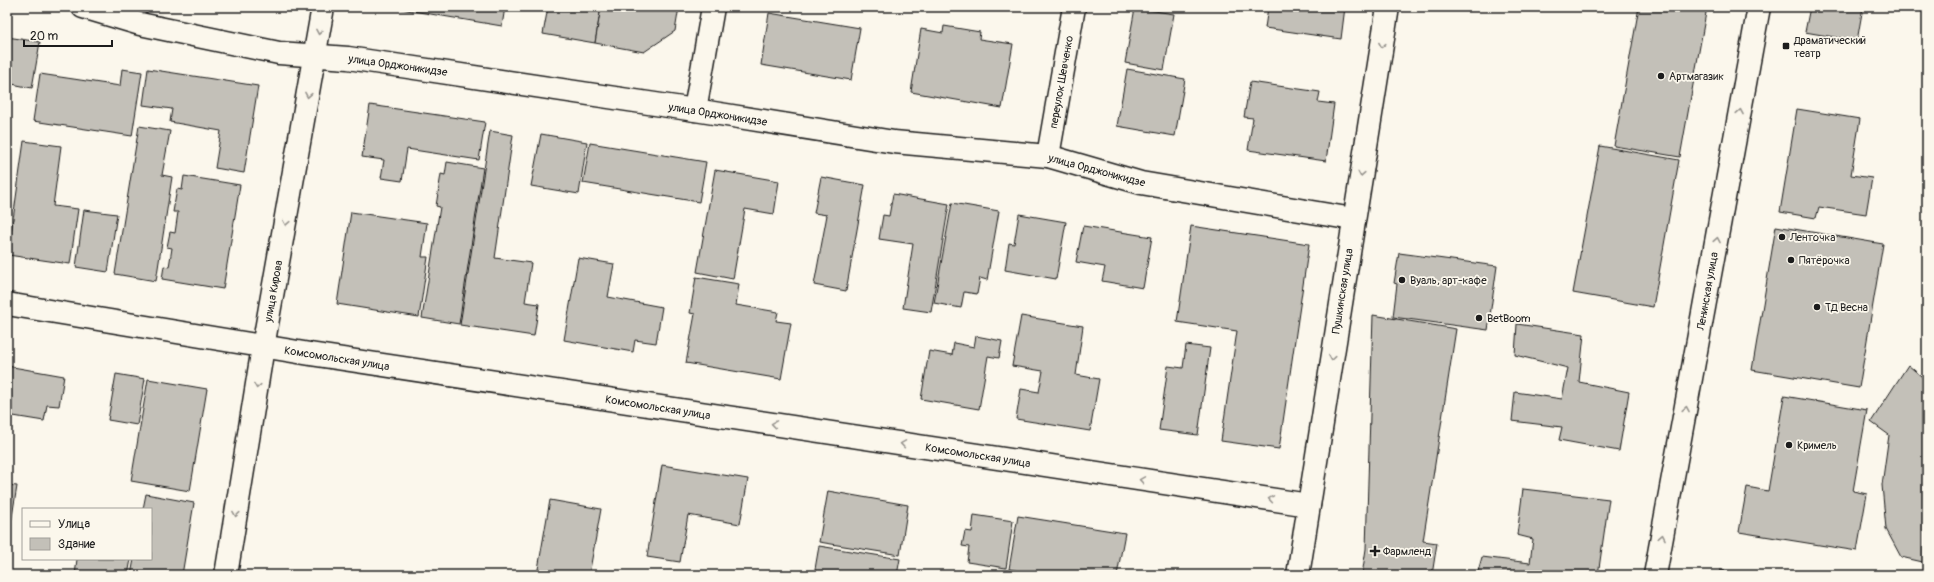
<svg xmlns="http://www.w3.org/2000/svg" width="1934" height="582" viewBox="0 0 1934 582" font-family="Pangolin,sans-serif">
<rect width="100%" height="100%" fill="#fbf7ec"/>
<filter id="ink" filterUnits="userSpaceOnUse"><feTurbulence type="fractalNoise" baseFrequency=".025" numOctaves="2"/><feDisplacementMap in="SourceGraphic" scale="8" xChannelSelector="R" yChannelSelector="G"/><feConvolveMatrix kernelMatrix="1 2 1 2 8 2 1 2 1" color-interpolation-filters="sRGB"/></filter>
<g filter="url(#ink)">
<g fill="#c3c0b8" stroke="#1c1c1c">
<path d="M389,7H505L502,26Z"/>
<path d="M548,7H601L595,43L543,34Z"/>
<path d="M601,7H679L675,31L644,52L595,43Z"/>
<path d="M1268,7H1345L1341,39L1265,28Z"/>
<path d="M1639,7H1707L1680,157L1614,146Z"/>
<path d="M1810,7H1863L1857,41L1805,32Z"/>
<path d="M1135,8L1174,14L1164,70L1125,63Z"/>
<path d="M769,13L860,28L851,80L761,65Z"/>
<path d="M944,26L980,32L979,39L1013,44L1002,108L911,92L921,29L943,33Z"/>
<path d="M7,37L40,42L32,88L7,83Z"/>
<path d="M122,69L142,72L132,136L33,121L40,74L120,86Z"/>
<path d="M148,69L258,86L244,173L215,168L221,131L170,122L172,109L143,105Z"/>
<path d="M1127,69L1185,79L1175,136L1117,126Z"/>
<path d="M1250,82L1320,92L1318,102L1334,104L1326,161L1248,150L1253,118L1244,117Z"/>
<path d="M370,105L485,122L479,160L407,149L402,181L381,178L384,160L362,157Z"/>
<path d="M1797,109L1860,119L1851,175L1872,178L1866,214L1819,207L1816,218L1780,212Z"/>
<path d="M139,126L170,131L162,175L172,177L156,281L115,274Z"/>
<path d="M490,131L513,135L495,258L531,263L525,302L539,304L534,336L460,325Z"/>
<path d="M541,134L587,142L579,194L531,186Z"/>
<path d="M24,141L61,146L53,206L78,209L70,264L8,255Z"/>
<path d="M590,143L706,162L699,202L583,183Z"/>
<path d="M1600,146L1679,160L1653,307L1573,293Z"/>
<path d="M447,162L483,168L459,324L422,318L440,207L436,206L441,174L445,175Z"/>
<path d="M715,170L779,181L774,214L745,209L733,279L697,272Z"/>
<path d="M184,176L240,185L223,289L162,279L164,266L169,267L172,248L167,247L170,232L175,233L178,212H173L177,189L182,190Z"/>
<path d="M821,177L865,185L846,291L814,285L827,215L814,213Z"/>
<path d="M893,194L949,204L931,312L903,308L913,244L879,239L883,215L889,216Z"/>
<path d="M952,203L999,211L987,280L980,278L977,294L964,292L961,308L934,303Z"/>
<path d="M84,210L117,214L108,272L76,267Z"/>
<path d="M351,212L427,223L422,257H428L419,317L337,304Z"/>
<path d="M1019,214L1066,222L1056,279L1005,270L1009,243L1014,244Z"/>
<path d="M1083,226L1152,237L1143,288L1102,281L1105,267L1076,262Z"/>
<path d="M1191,226L1309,244L1279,449L1221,441L1237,331L1177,322Z"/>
<path d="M1776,226L1883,244L1859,388L1752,370Z"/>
<path d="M1399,253L1497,266L1488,330L1393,317L1397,284L1394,283Z"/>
<path d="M578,258L614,264L608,297L662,307L656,343L635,340L633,352L564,340Z"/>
<path d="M696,277L739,284L736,305L778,312L776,321L791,323L781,379L686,363L695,314L690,313Z"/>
<path d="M1373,315L1456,329L1423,541L1437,543L1432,575H1362L1366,549Z"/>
<path d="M1021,316L1083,326L1076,375L1099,379L1090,431L1016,419L1021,389L1039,392L1043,371L1012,366Z"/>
<path d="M1517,324L1584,334L1579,382L1629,392L1619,451L1559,440L1562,427L1512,421L1515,392L1562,399L1568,368L1515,355Z"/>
<path d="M976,336L1002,341L999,358L988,356L979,409L921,399L929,351L952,355L954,343L974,347Z"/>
<path d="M1186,345L1210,348L1198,435L1159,430L1168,366L1183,368Z"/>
<path d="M1908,365L1927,381V563L1901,557L1886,529L1882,485L1889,435L1871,422Z"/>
<path d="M7,366L64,376L59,406L47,405L44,421L7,415Z"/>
<path d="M116,374L145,379L137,425L108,420Z"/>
<path d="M148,379L207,389L190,491L131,481Z"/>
<path d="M1784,396L1867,410L1853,491L1867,494L1857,551L1739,532L1747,487L1768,491Z"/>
<path d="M662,465L748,479L740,524L688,515L680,562L647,557Z"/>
<path d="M7,485L17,486L7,548Z"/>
<path d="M1523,489L1609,499L1598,575H1477L1482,557L1530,563L1533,539L1517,535Z"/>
<path d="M828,491L908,505L900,555L819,542Z"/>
<path d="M146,494L194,503L182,575H131L134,559H151V509H143Z"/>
<path d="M550,500L601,509L589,575H537Z"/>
<path d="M974,515L1013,521L1006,568L967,562L969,547L962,546L965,531L972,532Z"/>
<path d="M1018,516L1125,533L1117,575H1041L1009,569Z"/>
<path d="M819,546L900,559L897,575H814Z"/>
<path d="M77,559H131L128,575H75Z"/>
<path d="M1720,570L1748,575H1720Z"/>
</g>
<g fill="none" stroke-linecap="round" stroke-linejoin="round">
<defs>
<g id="street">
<path d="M83,7L140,24L279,53L348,58L695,110L894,142L1048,156L1141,183L1353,219"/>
<path d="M695,110L713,7"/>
<path d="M1048,156L1074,7"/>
</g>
<g id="secondary">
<path d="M7,304L310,354L1309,505"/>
<path d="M226,575L263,347L323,7"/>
<path d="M1298,575L1388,7"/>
<path d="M1655,575L1759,7"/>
</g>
</defs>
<use href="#street" stroke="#1c1c1c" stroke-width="25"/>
<use href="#secondary" stroke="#1c1c1c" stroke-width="25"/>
<use href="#street" stroke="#fbf7ec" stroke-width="22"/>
<use href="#secondary" stroke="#fbf7ec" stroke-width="22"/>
</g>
<defs><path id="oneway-chevron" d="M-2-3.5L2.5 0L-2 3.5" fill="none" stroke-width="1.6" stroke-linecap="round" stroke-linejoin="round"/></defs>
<g stroke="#97948e">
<use href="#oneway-chevron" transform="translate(319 32) rotate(100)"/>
<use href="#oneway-chevron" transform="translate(1382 45) rotate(99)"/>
<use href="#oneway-chevron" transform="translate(308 95) rotate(100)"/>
<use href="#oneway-chevron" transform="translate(1740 112) rotate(-80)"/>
<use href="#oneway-chevron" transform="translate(1361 174) rotate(100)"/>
<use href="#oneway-chevron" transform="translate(286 223) rotate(100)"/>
<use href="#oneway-chevron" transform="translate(1717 240) rotate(-80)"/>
<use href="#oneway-chevron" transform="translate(1332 358) rotate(99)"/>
<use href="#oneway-chevron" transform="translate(257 386) rotate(99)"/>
<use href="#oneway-chevron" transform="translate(1686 409) rotate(-80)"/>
<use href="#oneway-chevron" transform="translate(774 424) rotate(-171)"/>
<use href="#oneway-chevron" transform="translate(903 444) rotate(-171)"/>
<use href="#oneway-chevron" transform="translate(1142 480) rotate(-171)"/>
<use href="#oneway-chevron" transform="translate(1271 499) rotate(-171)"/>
<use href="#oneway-chevron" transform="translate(236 514) rotate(99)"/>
<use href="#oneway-chevron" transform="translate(1662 537) rotate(-79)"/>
</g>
</g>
<g fill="#1c1c1c" stroke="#fbf7ec" stroke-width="1.5">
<rect x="1782" y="42" width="8" height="8" rx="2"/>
<circle cx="1661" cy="76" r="4"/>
<circle cx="1782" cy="237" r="4"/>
<circle cx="1791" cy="260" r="4"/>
<circle cx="1402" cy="280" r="4"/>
<circle cx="1817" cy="307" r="4"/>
<circle cx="1479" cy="318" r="4"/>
<circle cx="1789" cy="445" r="4"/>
<path d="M1373 545h4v4h4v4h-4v4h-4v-4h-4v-4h4z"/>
</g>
<g text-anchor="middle" stroke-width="3.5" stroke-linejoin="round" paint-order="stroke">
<g font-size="11" fill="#1c1c1c" stroke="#fbf7ec" text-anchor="start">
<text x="1794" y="44">Драматический<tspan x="1794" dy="13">театр</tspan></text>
<text x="1669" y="80">Артмагазик</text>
<text x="1790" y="241">Ленточка</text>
<text x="1799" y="264">Пятёрочка</text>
<text x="1410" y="284">Вуаль, арт-кафе</text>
<text x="1825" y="311">ТД Весна</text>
<text x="1487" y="322">BetBoom</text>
<text x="1797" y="449">Кримель</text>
<text x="1383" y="555">Фармленд</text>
</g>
<g font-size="11" fill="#1c1c1c" stroke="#fbf7ec">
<text transform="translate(398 65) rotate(8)" y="4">улица Орджоникидзе</text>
<text transform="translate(1061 82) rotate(-80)" y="4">переулок Шевченко</text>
<text transform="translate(718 114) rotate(9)" y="4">улица Орджоникидзе</text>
<text transform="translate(1097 170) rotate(15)" y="4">улица Орджоникидзе</text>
<text transform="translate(273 291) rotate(-80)" y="4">улица Кирова</text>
<text transform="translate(1342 291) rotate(-81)" y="4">Пушкинская улица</text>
<text transform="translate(1707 291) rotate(-80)" y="4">Ленинская улица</text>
<text transform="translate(337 358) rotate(9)" y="4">Комсомольская улица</text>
<text transform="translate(658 407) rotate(9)" y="4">Комсомольская улица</text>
<text transform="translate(978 455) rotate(9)" y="4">Комсомольская улица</text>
</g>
</g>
<rect width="1934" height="582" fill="none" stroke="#fbf7ec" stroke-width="24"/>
<rect x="12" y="12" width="1910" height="558" fill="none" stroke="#1c1c1c" stroke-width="1.5" filter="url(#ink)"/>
<rect x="22" y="508" width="130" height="52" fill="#fbf7ec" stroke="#a29f99"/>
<rect x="30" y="521" width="20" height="6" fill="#fbf7ec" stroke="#a29f99"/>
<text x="58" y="528" font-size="12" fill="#1c1c1c">Улица</text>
<rect x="30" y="538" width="20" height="12" fill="#c3c0b8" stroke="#a29f99"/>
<text x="58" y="548" font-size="12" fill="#1c1c1c">Здание</text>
<path d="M24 40v6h88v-6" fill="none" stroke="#1c1c1c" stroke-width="2"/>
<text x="30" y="40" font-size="12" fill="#1c1c1c" stroke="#fbf7ec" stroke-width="3" paint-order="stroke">20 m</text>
</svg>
